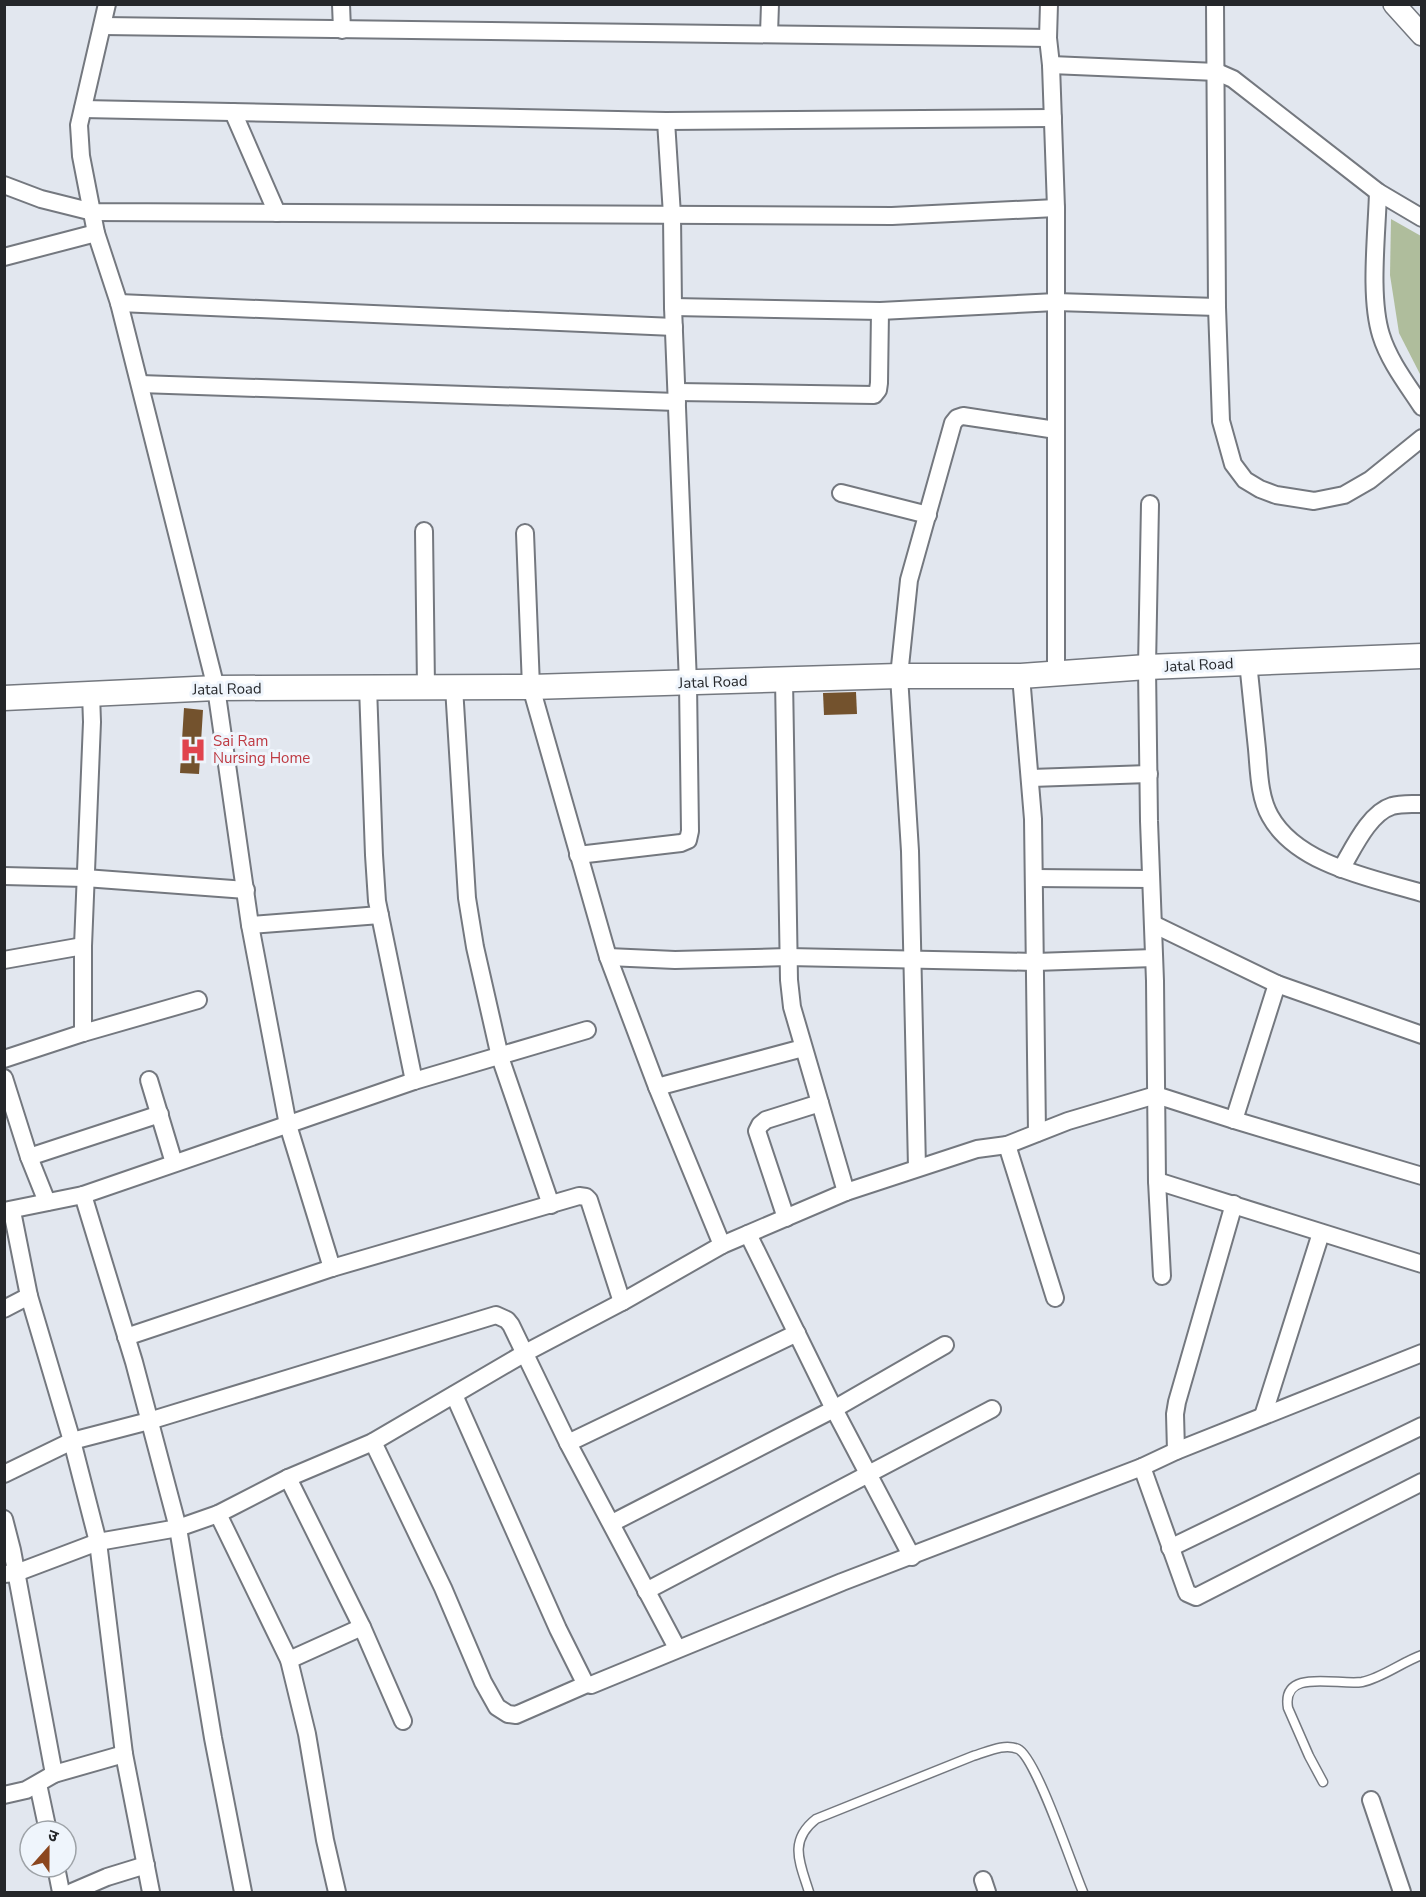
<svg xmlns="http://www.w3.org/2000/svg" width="1426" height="1897" viewBox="0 0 1426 1897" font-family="'Nunito Sans','Noto Sans Devanagari',sans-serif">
<rect width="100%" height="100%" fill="#e2e7ef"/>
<path fill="#afbd9c" d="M1391,219L1421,236V376L1399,333L1390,275Z"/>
<g fill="#73522d">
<path d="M856,692L857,714L824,715L823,693Z"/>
<path d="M184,708L203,710L199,774L180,773Z"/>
</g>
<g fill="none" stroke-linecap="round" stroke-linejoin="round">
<defs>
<g id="service">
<path d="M1323,1782L1309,1756L1288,1708C1281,1667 1339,1686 1362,1682C1382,1678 1402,1662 1422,1655"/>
<path d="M809,1892C800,1863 788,1841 816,1819L973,1756C987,1752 1004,1743 1018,1749C1036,1757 1073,1869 1083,1892"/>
</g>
<g id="minor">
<path d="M107,4L79,125L81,156L96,233L119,303L216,688L250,925L288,1125L332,1268"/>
<path d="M341,4L342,30"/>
<path d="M1049,4L1048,38L1051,65L1056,208V674"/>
<path d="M1215,4L1217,307L1221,421L1233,464L1245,480L1260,489L1276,495L1314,501L1344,495L1370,480L1422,438"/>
<path d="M103,26L1048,38"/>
<path d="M769,34L770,4"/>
<path d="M1051,65L1217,72L1233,79L1378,192L1422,218"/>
<path d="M83,109L666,121L1053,118"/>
<path d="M233,112L277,213"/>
<path d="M4,185L41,199L93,212L892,216L1056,208"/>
<path d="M1378,192C1377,233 1369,297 1381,335C1389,361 1407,384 1422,407"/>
<path d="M4,257L96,233"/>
<path d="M119,303L674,327"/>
<path d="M673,307L880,311L1056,302L1217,307"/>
<path d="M140,384L677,402"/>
<path d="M677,392L874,395L878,390L879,383L880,311"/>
<path d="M841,493L928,515"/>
<path d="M1150,504L1147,667L1149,821L1155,981L1157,1181L1162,1276"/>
<path d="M424,531L426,687"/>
<path d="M525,533L531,687L608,957L657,1087L722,1245"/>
<path d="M1248,662C1251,691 1254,720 1257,749C1259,770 1259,797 1270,816C1297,865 1372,878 1422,893"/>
<path d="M1021,676L1033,819L1037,1133"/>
<path d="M784,679L789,980L792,1007L846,1192"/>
<path d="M368,687L374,855L377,901L414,1081"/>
<path d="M454,687L467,898L475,947L500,1057L551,1205"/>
<path d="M1031,778L1149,774"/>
<path d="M578,855L681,843L688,840L690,831L688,683L673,307L672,215L666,121"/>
<path d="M1341,869C1353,849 1369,813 1392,806C1401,803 1412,804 1422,804"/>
<path d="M4,876L85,878L246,890"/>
<path d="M1034,878L1151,879"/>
<path d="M1153,924L1277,984L1422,1035"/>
<path d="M250,925L380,915"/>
<path d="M608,957L675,960L788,957L1035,962L1154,958"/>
<path d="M4,960L83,946"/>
<path d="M83,1033V946L92,722L91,693"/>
<path d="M4,1059L83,1033L198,1000"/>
<path d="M4,1078L29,1157L47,1202"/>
<path d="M149,1080L174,1163"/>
<path d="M657,1087L803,1048"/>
<path d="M1234,1120L1277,984"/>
<path d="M1007,1145L1055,1298"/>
<path d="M29,1157L160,1114"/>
<path d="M917,1168L910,851L899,676L909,580L953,423L957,418L963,416L1056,430"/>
<path d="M1157,1181L1422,1264"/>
<path d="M83,1195L134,1362L178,1528L213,1738L243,1892"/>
<path d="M4,1211L83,1195L414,1081L587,1030"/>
<path d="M12,1211L29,1296L72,1441L98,1542L124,1754L151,1892"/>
<path d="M786,1218L757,1131L760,1125L766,1120L820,1103"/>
<path d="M748,1234L834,1409L912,1557"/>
<path d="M4,1309L29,1296"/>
<path d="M126,1337L332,1268L579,1196L586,1197L589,1200L622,1302"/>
<path d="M454,1395L558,1629L585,1683L591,1685L842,1582L1142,1467L1176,1451L1422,1353"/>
<path d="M1263,1416L1321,1233"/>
<path d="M373,1442L443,1588L483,1682L497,1707L508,1714L516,1715L587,1684"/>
<path d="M568,1443L797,1333"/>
<path d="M1176,1451L1175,1414L1177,1402L1234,1204"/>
<path d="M1142,1467L1187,1593L1196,1597L1422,1482"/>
<path d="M4,1474L72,1441L149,1421L496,1315L507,1320L511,1325L568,1443L677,1648"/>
<path d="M288,1478L362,1627L403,1721"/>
<path d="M218,1514L289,1660L307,1734L325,1840L337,1892"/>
<path d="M4,1519L12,1550L54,1774"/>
<path d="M612,1523L834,1409L945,1345"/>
<path d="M1170,1548L1422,1426"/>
<path d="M4,1574L16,1573L98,1542L178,1528L218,1514L288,1478L373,1442L525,1353L622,1302L722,1245L846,1192L977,1149L1007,1145L1068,1121L1156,1095L1234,1120L1422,1176"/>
<path d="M646,1591L992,1409"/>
<path d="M289,1660L362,1627"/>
<path d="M38,1784L48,1831"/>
<path d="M4,1795L26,1790L54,1774L124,1754"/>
<path d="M1371,1800L1402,1892"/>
<path d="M56,1867L61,1892"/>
<path d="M983,1880L987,1892"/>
<path d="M72,1892L107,1877L146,1865"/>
</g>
<path id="tertiary" d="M1394,4L1422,35"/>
<path id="secondary" d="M4,698L216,688L531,687L899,676H1021L1147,667L1422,656"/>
</defs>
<use href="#service" stroke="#74787f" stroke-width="11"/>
<use href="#minor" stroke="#74787f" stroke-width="20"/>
<use href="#tertiary" stroke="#74787f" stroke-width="24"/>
<use href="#secondary" stroke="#74787f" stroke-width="27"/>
<use href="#service" stroke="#fff" stroke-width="8"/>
<use href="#minor" stroke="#fff" stroke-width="16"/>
<use href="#tertiary" stroke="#fff" stroke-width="21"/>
<use href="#secondary" stroke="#fff" stroke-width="24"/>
</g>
<defs>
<symbol id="hospital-bare" viewBox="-9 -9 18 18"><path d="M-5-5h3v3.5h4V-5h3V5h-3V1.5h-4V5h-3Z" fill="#e0444e" stroke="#eff5fc" stroke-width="2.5" paint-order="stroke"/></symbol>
</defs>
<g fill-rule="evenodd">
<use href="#hospital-bare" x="174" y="731" width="38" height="38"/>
</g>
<g text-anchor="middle" stroke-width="6" stroke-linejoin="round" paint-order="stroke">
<g font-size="15" fill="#25272a" stroke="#eff5fc">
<text transform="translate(1199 665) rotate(-3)" y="5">Jatal Road</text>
<text transform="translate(713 682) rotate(-2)" y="5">Jatal Road</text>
<text transform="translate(227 689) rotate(-1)" y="5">Jatal Road</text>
</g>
<g font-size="15" fill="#be3a42" stroke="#eff5fc" text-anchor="start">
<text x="213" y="746">Sai Ram<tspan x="213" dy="17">Nursing Home</tspan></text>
</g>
</g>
<rect width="1426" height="1897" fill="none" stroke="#25272a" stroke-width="12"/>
<g transform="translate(48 1849) rotate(21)"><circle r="28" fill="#eff5fc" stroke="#9ea3a8" stroke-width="1.5"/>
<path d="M0-4.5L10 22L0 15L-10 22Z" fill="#8b461e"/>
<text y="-9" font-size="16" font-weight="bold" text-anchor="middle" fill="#25272a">उ</text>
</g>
</svg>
